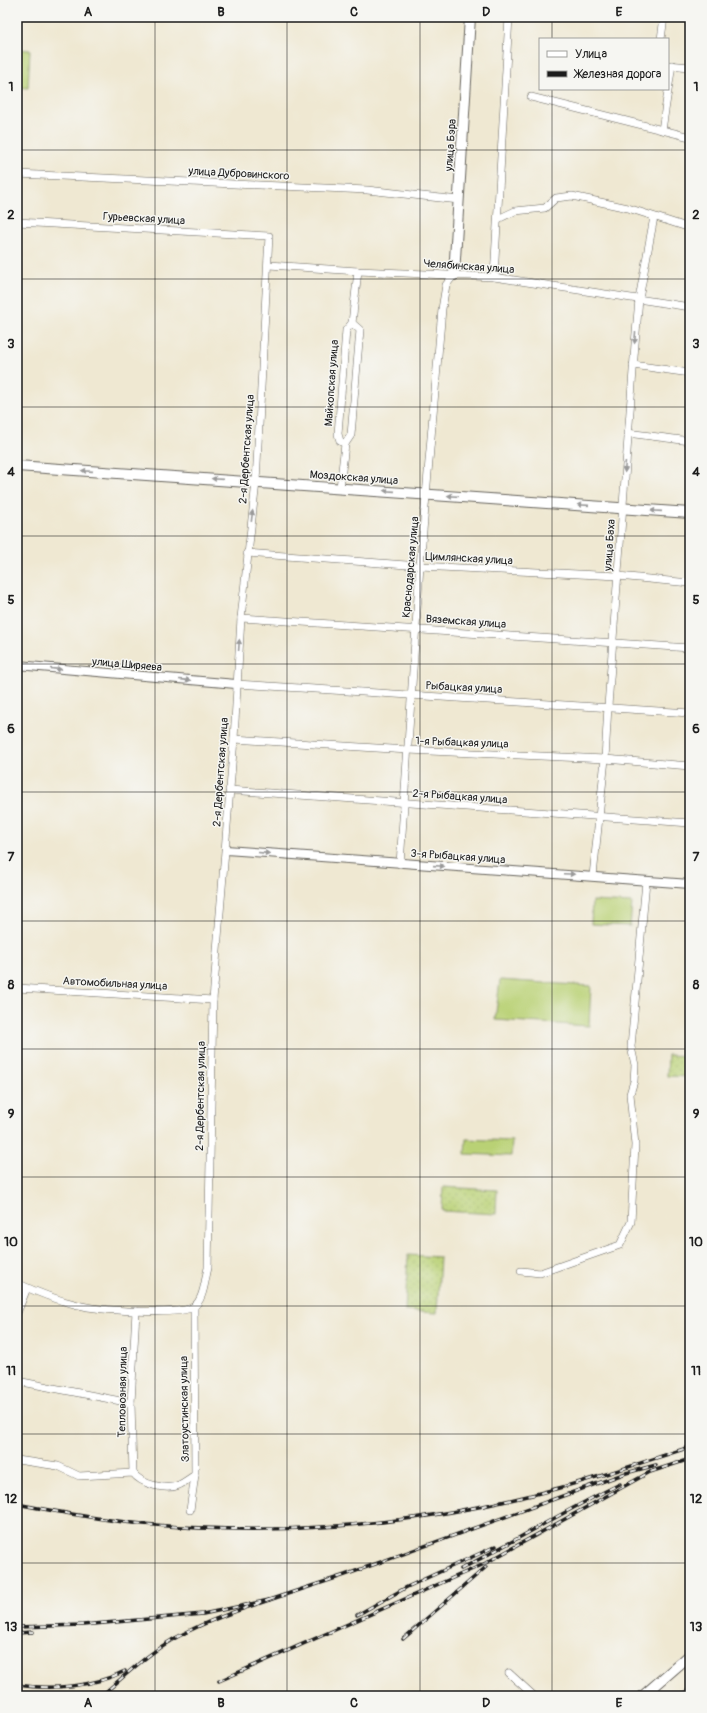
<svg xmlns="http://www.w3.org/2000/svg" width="707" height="1713" viewBox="0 0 707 1713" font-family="Pangolin,sans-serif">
<defs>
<pattern id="grass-dots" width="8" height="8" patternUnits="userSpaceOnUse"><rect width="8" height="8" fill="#b9d175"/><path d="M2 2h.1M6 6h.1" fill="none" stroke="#9eb365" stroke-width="1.8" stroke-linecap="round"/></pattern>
</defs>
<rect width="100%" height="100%" fill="#f6f6f2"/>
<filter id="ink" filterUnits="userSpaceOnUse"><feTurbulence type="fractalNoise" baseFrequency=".025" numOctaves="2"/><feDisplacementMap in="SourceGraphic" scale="8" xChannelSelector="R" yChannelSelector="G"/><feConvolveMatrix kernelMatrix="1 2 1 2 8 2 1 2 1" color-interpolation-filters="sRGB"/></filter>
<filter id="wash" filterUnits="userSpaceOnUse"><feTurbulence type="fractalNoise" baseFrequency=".012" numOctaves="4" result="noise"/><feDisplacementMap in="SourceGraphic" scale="16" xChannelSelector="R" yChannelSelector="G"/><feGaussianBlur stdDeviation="0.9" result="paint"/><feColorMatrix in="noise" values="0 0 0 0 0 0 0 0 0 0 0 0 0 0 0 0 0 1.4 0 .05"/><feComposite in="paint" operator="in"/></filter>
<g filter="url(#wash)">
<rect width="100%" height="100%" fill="#efe8d2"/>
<g fill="url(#grass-dots)" stroke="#6a7648">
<path d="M668,1055L690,1056V1077L667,1076Z"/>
<path d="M443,1187L497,1190L496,1214L442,1211Z"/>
<path d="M408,1255L440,1257L437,1313L405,1311Z"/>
</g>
<g fill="#b9d175" stroke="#6a7648">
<path d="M17,49L30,50L28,88L17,87Z"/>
<path d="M592,901L632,903L630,926L591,924Z"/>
<path d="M500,980L591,986L589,1026L495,1020Z"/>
<path d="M466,1139L512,1141L511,1156L465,1154Z"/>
</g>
</g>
<g filter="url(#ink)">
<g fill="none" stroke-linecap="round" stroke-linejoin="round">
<defs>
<g id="minor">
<path d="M661,39L664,17"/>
<path d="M668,65L690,67"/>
<path d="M531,97L690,137"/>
<path d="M662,130L672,65"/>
<path d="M17,174L367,190L459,200"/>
<path d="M498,219L515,211L545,208L556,198L572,196L628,208L690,228"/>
<path d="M17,222L269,236L256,482L241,618L234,739L213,1000L208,1268C205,1278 204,1301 193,1307C179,1316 96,1310 78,1305C57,1300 36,1292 17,1283"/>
<path d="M269,265L358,271L494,277L690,307"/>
<path d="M494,277L509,17"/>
<path d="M633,365L690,373"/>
<path d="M627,433L690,441"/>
<path d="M345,444L351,435L360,330L352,323L358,271"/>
<path d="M340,488L345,444L340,441L338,434L346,330L352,323"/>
<path d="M247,553L420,566L618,576L690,583"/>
<path d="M241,618L690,648"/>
<path d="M236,684L690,713"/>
<path d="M234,739L408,750L605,759L690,766"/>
<path d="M229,790L690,823"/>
<path d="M400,864L420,566L442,309L446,285L454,275"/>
<path d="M593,876L605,759L608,706L635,344L639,299L654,217"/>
<path d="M17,988L213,1000"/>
<path d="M521,1271L540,1273L620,1245L631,1222L635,1145L630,1094L634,1081L635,1065L631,1047L646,881"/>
<path d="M17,1313L27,1288"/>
<path d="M17,1381L131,1403"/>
<path d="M17,1460L58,1466L79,1476L133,1473C141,1484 166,1491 179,1485C185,1482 190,1478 195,1475"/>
<path d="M133,1473L131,1403L136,1311"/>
<path d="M190,1510L195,1475L194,1307"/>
<path d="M509,1673L534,1696"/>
</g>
<g id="tertiary">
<path d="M17,665L236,684"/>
<path d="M226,850L690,884"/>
</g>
<g id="secondary">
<path d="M454,275L470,17"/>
<path d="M17,466L690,513"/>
<path d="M643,1696L690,1655"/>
<path d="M687,1696L690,1694"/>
</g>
</defs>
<use href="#minor" stroke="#66635c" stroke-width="8"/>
<use href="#tertiary" stroke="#66635c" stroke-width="10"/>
<use href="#secondary" stroke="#66635c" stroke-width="12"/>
<use href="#minor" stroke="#fff" stroke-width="7"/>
<use href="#tertiary" stroke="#fff" stroke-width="8"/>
<use href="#secondary" stroke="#fff" stroke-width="10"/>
<defs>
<g id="rail">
<path d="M17,1504C58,1512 101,1520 143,1524C282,1537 423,1525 559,1488C603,1476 646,1461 690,1447"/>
<path d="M461,1569C515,1541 566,1510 620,1484"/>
<path d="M269,1600L345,1575L626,1473L656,1465"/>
<path d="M357,1615L407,1587L496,1546"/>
<path d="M17,1627L83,1625L203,1614L269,1600C239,1610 209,1620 181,1635C151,1650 126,1675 101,1696"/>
<path d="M17,1633L33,1632"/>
<path d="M403,1639L486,1567"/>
<path d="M219,1681L482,1565L650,1472L690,1459"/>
<path d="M17,1685C52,1690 93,1687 125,1671"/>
</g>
</defs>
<use href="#rail" stroke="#1c1c1c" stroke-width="3.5"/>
<use href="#rail" stroke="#f6f6f2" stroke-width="2" stroke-dasharray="6" stroke-linecap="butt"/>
</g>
<defs><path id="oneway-solid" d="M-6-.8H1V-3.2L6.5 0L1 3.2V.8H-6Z"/></defs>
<g fill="#999">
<use href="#oneway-solid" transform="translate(635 338) rotate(95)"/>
<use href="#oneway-solid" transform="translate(625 467) rotate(94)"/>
<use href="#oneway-solid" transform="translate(87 471) rotate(-176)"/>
<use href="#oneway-solid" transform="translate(217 479) rotate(-176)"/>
<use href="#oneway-solid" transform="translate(389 491) rotate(-176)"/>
<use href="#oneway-solid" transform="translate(453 496) rotate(-176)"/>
<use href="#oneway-solid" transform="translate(583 505) rotate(-176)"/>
<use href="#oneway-solid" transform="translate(656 511) rotate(-176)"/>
<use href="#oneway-solid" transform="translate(252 516) rotate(-83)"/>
<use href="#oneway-solid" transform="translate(239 645) rotate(-86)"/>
<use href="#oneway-solid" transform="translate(56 669) rotate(5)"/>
<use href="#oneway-solid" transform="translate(185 680) rotate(5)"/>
<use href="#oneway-solid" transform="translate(264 853) rotate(5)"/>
<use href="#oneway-solid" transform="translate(439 866) rotate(4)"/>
<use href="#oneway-solid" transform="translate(569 874) rotate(3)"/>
</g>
</g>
<path fill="none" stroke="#1c1c1c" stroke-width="1" stroke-opacity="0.55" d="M155,17V1696M287,17V1696M420,17V1696M552,17V39M552,89V1696M17,150H690M17,279H690M17,407H690M17,536H690M17,664H690M17,792H690M17,921H690M17,1049H690M17,1177H690M17,1306H690M17,1434H690M17,1563H690"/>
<g text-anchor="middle" stroke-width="3" stroke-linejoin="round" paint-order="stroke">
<g font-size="11" fill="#1c1c1c" stroke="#f6f6f2">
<text transform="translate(450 145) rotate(-86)" y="4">улица Бэра</text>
<text transform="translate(239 173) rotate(3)" y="4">улица Дубровинского</text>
<text transform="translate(144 218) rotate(3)" y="4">Гурьевская улица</text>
<text transform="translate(469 266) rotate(4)" y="4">Челябинская улица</text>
<text transform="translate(331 383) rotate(-86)" y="4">Майкопская улица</text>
<text transform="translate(246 449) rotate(-86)" y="4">2-я Дербентская улица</text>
<text transform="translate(354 477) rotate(4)" y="4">Моздокская улица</text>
<text transform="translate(609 545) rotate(-86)" y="4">улица Баха</text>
<text transform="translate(469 558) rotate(3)" y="4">Цимлянская улица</text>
<text transform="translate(410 567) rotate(-85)" y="4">Краснодарская улица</text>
<text transform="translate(466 621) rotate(4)" y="4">Вяземская улица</text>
<text transform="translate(127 664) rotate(5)" y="4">улица Ширяева</text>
<text transform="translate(464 687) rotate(3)" y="4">Рыбацкая улица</text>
<text transform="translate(462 742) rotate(2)" y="4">1-я Рыбацкая улица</text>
<text transform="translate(220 772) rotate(-86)" y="4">2-я Дербентская улица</text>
<text transform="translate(460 796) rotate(4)" y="4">2-я Рыбацкая улица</text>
<text transform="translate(458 856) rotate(4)" y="4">3-я Рыбацкая улица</text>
<text transform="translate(115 983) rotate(3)" y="4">Автомобильная улица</text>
<text transform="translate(200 1096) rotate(-89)" y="4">2-я Дербентская улица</text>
<text transform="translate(122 1392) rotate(-89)" y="4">Тепловозная улица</text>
<text transform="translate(184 1409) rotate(-91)" y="4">Златоустинская улица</text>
</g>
</g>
<rect width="707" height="1713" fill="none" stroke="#f6f6f2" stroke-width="44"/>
<rect x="539" y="38" width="130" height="52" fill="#f6f6f2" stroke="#9f9f9c"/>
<rect x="547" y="51" width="20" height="6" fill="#ffffff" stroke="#9f9f9c"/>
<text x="575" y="58" font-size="12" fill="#1c1c1c">Улица</text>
<rect x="547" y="71" width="20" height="6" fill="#1c1c1c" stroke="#9f9f9c"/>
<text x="575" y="78" font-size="12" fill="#1c1c1c">Железная дорога</text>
<rect x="22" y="22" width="663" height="1669" fill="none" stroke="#1c1c1c" stroke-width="1.5"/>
<g font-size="13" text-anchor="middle" font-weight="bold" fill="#1c1c1c">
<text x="88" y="16">A</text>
<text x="221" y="16">B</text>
<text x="354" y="16">C</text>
<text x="486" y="16">D</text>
<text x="619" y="16">E</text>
<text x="11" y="91">1</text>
<text x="696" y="91">1</text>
<text x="11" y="219">2</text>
<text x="696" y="219">2</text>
<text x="11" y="348">3</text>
<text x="696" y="348">3</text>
<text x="11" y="476">4</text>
<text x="696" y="476">4</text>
<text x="11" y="604">5</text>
<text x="696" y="604">5</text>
<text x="11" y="733">6</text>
<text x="696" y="733">6</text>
<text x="11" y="861">7</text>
<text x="696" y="861">7</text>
<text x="11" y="989">8</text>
<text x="696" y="989">8</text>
<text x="11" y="1118">9</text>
<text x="696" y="1118">9</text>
<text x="11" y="1246">10</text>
<text x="696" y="1246">10</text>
<text x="11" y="1375">11</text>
<text x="696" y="1375">11</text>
<text x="11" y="1503">12</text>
<text x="696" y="1503">12</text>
<text x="11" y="1631">13</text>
<text x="696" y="1631">13</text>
<text x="88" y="1707">A</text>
<text x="221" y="1707">B</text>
<text x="354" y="1707">C</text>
<text x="486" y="1707">D</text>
<text x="619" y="1707">E</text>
</g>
</svg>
